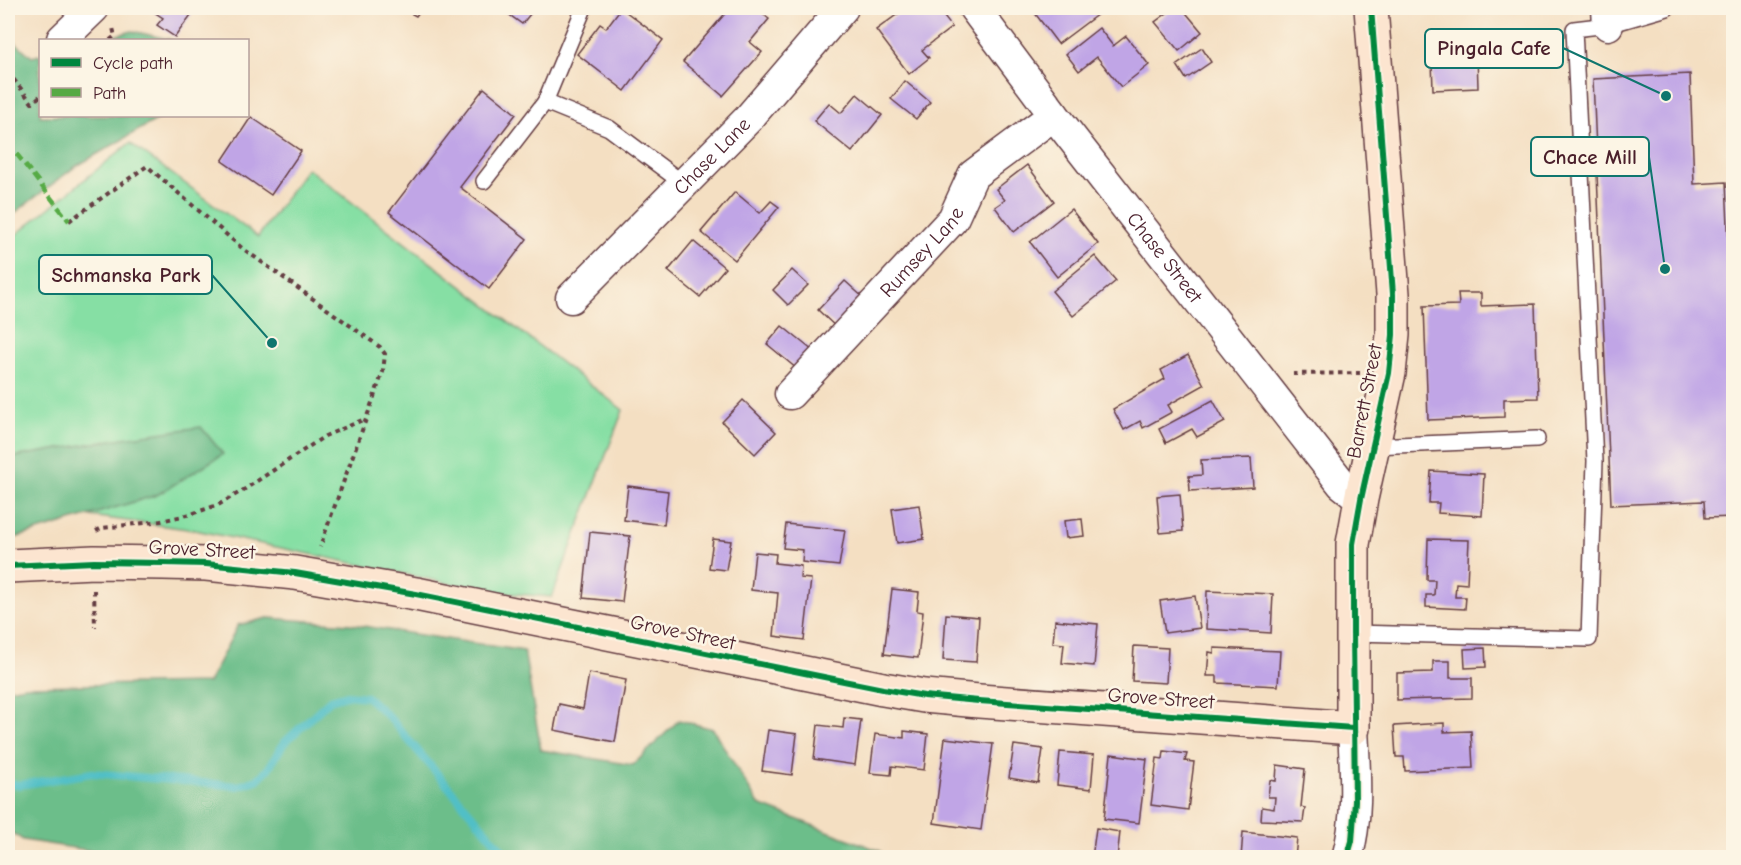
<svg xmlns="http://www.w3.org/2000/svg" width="1741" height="865" viewBox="0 0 1741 865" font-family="'Comic Neue',sans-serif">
<rect width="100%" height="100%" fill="#fcf5e5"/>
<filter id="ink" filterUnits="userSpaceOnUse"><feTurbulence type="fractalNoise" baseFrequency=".0167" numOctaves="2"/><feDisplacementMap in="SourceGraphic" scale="12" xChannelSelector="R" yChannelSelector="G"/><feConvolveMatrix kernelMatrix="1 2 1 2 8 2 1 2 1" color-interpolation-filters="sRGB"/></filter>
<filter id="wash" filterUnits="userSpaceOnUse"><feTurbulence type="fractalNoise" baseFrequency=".008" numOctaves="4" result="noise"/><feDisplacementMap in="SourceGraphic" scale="24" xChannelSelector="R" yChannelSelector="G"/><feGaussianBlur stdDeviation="1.35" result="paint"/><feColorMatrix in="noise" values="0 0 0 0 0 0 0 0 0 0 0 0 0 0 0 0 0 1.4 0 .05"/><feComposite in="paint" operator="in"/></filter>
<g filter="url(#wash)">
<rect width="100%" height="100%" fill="#f4dfc2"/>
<path fill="#86dfa4" stroke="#687f68" stroke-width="1.5" d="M130,143L258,237L307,168L623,410L552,597L490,592L195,530L23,507L8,501V241Z"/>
<g fill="#6cbe8a" stroke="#5b6e5a" stroke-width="1.5">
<path d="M132,31L172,40H100Z"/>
<path d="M8,36L32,57L40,55V116H163L75,167L8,218Z"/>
<path d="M201,427L223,454L157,495L8,540V458L123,438Z"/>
<path d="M268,618L350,624L524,651L541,750L633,765L679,720L713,729L759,805L880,851L886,857L138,858L23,840L8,830V689L26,686L208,683L238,625Z"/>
</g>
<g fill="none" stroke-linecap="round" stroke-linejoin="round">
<path stroke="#51bfc6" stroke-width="8" d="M8,783L20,785L92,773L238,786L257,780L268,769L284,743L330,700L347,695L367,697L389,717L509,858"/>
</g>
<g id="blocks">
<g fill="#c0a5e6">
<path d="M148,8H196L175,37L157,25L163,18Z"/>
<path d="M401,8H422L416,16Z"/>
<path d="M500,8H535L522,24Z"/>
<path d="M621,8L663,40L625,91L577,54L600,24L606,28Z"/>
<path d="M730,8H755L769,19L750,42L762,52L723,96L683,62Z"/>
<path d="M906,8H937L952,27L922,50L929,58L909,74L876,30Z"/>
<path d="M1031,8H1106L1058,44Z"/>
<path d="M1174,8H1182L1202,32L1179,51L1155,22Z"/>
<path d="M1099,28L1113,46L1126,36L1149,65L1121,87L1097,57L1079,71L1066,54Z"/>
<path d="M1202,48L1211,62L1186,79L1177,65Z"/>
<path d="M1465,54H1477L1478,88L1433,90L1432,61L1465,59Z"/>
<path d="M1690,74L1694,184L1726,182L1734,355V517L1705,518L1704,501L1611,505L1593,79Z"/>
<path d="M905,81L930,102L916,119L891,99Z"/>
<path d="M484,88L516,114L460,187L527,239L489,289L389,212Z"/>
<path d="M857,94L882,115L852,152L814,121L829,103L841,113Z"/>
<path d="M251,117L301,151L271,195L222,161Z"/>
<path d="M1027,165L1054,201L1014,232L995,207L1005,200L996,189Z"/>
<path d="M735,192L760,213L771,201L779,207L735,260L701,232Z"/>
<path d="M1071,209L1098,244L1057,277L1030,242Z"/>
<path d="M693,241L725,268L700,297L668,271Z"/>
<path d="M1095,256L1116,281L1073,316L1052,291Z"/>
<path d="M792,270L808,285L788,305L773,290Z"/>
<path d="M845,281L866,300L839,330L818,310Z"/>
<path d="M1458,293H1481V306L1535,304L1538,398L1504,399V417L1428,420L1424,306L1459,305Z"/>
<path d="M782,326L818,355L803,374L767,344Z"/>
<path d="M1188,355L1204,385L1168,405L1172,412L1143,428L1140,421L1124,430L1113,409L1165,379L1161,370Z"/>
<path d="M743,400L776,432L755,454L722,422Z"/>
<path d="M1213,400L1225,422L1197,437L1192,429L1166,443L1159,429Z"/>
<path d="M1251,458L1253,487L1190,491L1189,476L1202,475L1201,460Z"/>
<path d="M1431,471L1484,474L1482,516L1438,513L1439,503H1429Z"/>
<path d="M628,486L668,491L664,525L624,520Z"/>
<path d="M1180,494L1183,531L1160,533L1157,496Z"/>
<path d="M919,505L924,539L897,543L892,509Z"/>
<path d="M1082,519L1084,536L1066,538L1064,521Z"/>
<path d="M786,524L845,530L839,566L802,562L803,550L783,548Z"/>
<path d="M590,532L630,536L622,602L583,598Z"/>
<path d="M713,539L731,541L726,570L709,568Z"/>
<path d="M1428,539L1469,540L1467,584L1456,583L1455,597H1466L1465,609L1426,607V595H1434L1435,580H1427Z"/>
<path d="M755,552L776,554L775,563L801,566L800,578L811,579L804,640L774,636L778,593L751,590Z"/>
<path d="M892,589L919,592L917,611L923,612L918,658L884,654Z"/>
<path d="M1207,591L1273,594L1271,633L1206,629Z"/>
<path d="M1195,596L1200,628L1165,633L1160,601Z"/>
<path d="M946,614L979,617L976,662L943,660Z"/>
<path d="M1055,620L1098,624L1094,666L1062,663L1064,644L1053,643Z"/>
<path d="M1134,646L1168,648L1166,683L1132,681Z"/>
<path d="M1214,648L1280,651L1278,686L1217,683V676H1207L1209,652L1214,653Z"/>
<path d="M1485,648L1486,667L1465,668L1464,649Z"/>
<path d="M1433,661H1450V678H1472V698L1397,700V673L1433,672Z"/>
<path d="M589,673L626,680L615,742L554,730L559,704L583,709Z"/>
<path d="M844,718L861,720L855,765L814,759L818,725L843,728Z"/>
<path d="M1444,723V732L1471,731L1473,768L1405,771L1404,757H1396L1394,726Z"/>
<path d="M768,730L797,734L792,775L762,771Z"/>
<path d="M904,731L928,734L924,770L892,766L891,775L870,773L875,734L904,738Z"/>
<path d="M945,738L993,744L981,830L934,823Z"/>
<path d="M1014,745L1043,749L1038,783L1009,778Z"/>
<path d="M1164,751L1187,754L1185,761L1194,762L1188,810L1151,805L1157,758L1163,759Z"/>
<path d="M1060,752L1094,755L1091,789L1057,785Z"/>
<path d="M1111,754L1147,759L1139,823L1104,819Z"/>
<path d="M1277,765L1305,769L1301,807L1305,808L1303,822L1261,820L1262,807L1274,809L1275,797H1268L1270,780L1276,781Z"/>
<path d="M1096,828L1120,832L1117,858H1092Z"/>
<path d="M1243,832L1297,838L1295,858H1241Z"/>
</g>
</g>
</g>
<g filter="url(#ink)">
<use href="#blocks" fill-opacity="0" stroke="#643c42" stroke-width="1.5"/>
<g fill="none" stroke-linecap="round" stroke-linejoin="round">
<defs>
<g id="lane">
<path d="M584,8L545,102L609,128L684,184"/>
<path d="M484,181L545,102"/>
<path d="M1373,446L1537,439"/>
<path d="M1353,633L1589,639L1595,461L1574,29L1608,25L1667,8"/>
</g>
<g id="street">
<path id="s1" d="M974,8L1054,115L1342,484L1361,499"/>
<path d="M1607,8L1608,25"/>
<path d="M62,39L94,8"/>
<path id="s2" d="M571,298L748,119L843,8"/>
<path id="s3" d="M790,394L953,219L973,175L1054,115"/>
<path d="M1347,858C1359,816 1355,771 1353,728"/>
</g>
<path id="secondary" d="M8,566L94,562L163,563L206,564L295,573L416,594L883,689L924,696L979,701L1353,728V544L1361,499L1389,373L1393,335V294L1371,8"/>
</defs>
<use href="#lane" stroke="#643c42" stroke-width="18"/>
<use href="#street" stroke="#643c42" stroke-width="33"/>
<use href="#secondary" stroke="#643c42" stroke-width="36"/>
<g stroke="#643c42" stroke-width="4" stroke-dasharray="4.5 4.5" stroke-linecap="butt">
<path d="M110,40L115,36L113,28"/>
<path d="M8,72L32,103L40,96"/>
<path d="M69,221L147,166L242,248L380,347L385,354L383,372L320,547"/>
<path d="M1293,374L1360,373"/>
<path d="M96,531L102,528L161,521L191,514L218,505L242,491L325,436L365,419"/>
<path d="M94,590L95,627"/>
</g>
<use href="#lane" stroke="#fff" stroke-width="15"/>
<use href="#street" stroke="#fff" stroke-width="30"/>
<use href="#secondary" stroke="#fce5d0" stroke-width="33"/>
<path stroke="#57aa44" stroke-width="4.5" stroke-dasharray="9 4.5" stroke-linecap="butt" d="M8,143L69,221"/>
<defs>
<g id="cycleway">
<path d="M8,566L94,562L163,563L206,564L295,573L416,594L883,689L924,696L979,701L1353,728"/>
<path d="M1347,858L1352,841L1355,801L1353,633V544L1361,499L1389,373L1393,335V294L1371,8"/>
</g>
</defs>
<use href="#cycleway" stroke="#fcf5e5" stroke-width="10"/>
<use href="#cycleway" stroke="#00873e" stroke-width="6"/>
</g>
</g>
<g text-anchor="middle" stroke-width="5" stroke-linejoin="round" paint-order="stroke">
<g font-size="20" fill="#4a1f2b" stroke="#fcf5e5">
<text dy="7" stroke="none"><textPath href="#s2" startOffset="200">Chase Lane</textPath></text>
<text dy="7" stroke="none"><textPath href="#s3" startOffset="194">Rumsey Lane</textPath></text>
<text dy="7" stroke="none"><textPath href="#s1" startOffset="314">Chase Street</textPath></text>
<text transform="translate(1364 401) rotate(-79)" y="7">Barrett Street</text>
<text transform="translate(202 549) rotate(3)" y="7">Grove Street</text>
<text transform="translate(683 632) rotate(12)" y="7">Grove Street</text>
<text transform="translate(1161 698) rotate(4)" y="7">Grove Street</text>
</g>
</g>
<path fill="none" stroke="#0f766e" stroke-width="2" d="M1666 96L1563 48M1665 269L1649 157M272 343L212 275"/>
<g fill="#0f766e" stroke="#fcf5e5" stroke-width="2">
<circle cx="1666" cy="96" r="6"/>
<circle cx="1665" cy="269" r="6"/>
<circle cx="272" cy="343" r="6"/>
</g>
<g fill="#fcf5e5" stroke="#0f766e" stroke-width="2">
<rect x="1425" y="29" width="138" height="39" rx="6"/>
<rect x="1531" y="137" width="118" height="39" rx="6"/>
<rect x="39" y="255" width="173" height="39" rx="6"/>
</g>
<g font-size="21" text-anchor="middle" font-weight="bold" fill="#4a1f2b">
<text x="1494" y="55">Pingala Cafe</text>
<text x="1590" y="164">Chace Mill</text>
<text x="126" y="282">Schmanska Park</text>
</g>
<rect width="1741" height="865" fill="none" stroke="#fcf5e5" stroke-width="30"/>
<rect x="39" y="39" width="210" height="78" fill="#fcf5e5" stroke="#b59f9b" stroke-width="1.5"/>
<rect x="51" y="58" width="30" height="9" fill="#00873e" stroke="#b59f9b" stroke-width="1.5"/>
<text x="93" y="69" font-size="18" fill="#4a1f2b">Cycle path</text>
<rect x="51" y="88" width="30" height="9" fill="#57aa44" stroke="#b59f9b" stroke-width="1.5"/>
<text x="93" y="99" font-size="18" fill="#4a1f2b">Path</text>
</svg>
